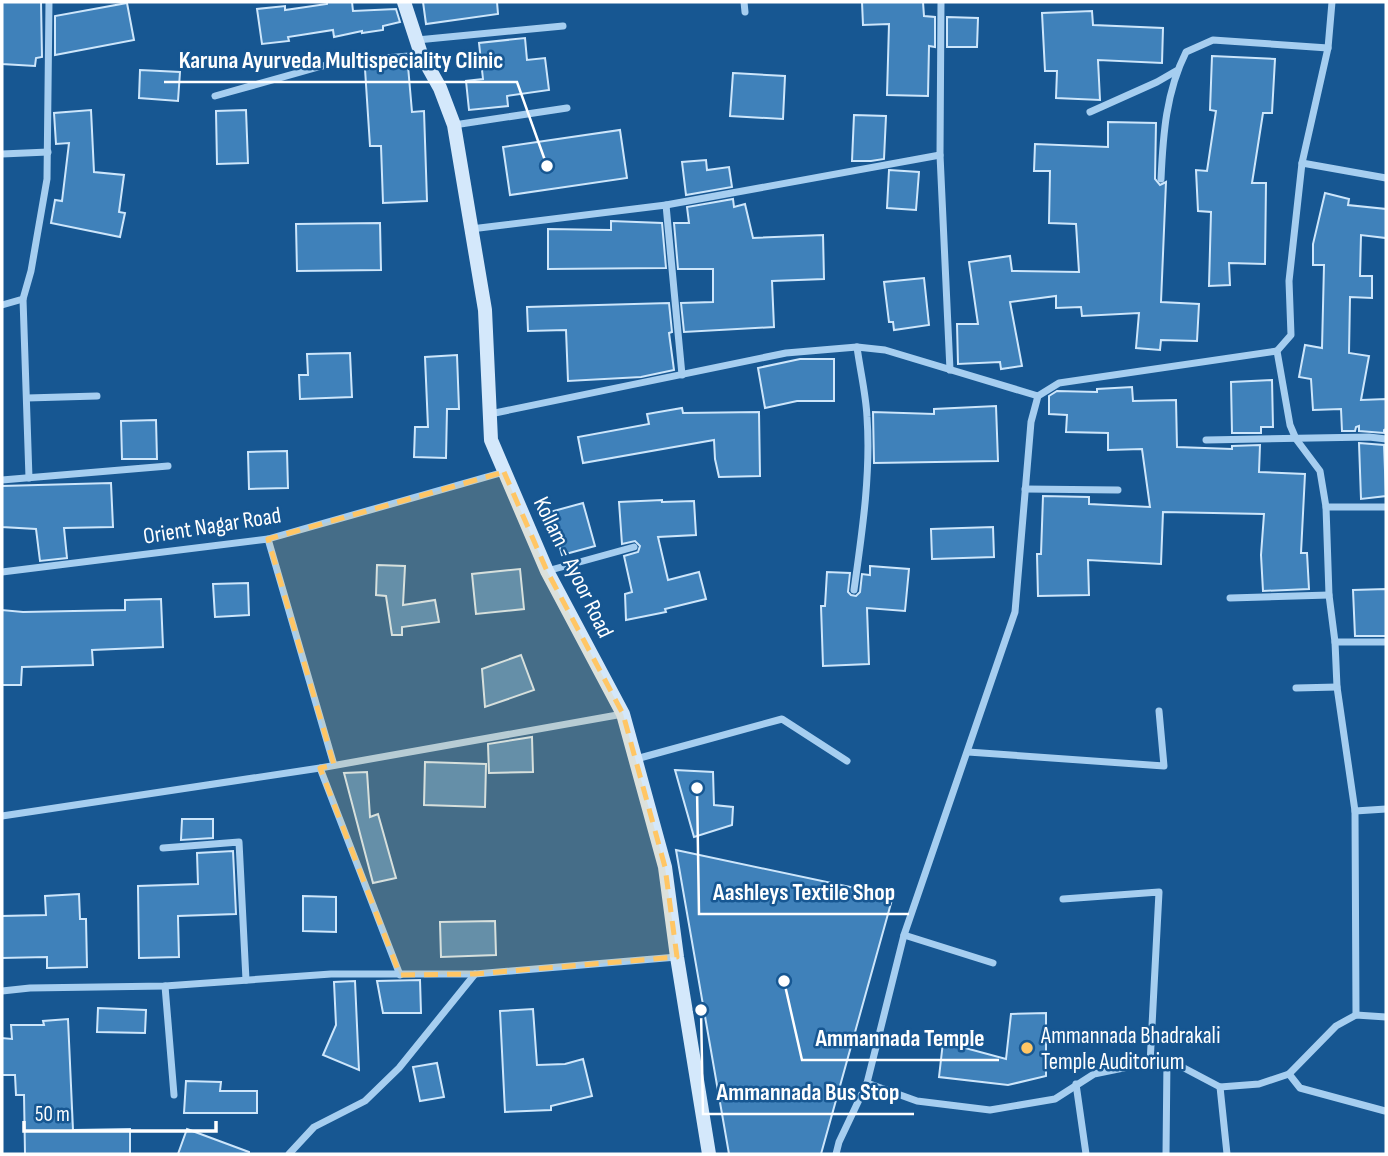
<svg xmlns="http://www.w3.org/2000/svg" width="1388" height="1156" viewBox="0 0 1388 1156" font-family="'Sofia Sans Condensed',sans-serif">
<rect width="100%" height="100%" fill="#175792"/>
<g fill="#3f81ba" stroke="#cde6fb" stroke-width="2">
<path d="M2,2H41L42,57L36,58L35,66L2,64Z"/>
<path d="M327,2H352L353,11L396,9L400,22L383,26V30L362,33V31L334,37L333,30L288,37L289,41L262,44L257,9L285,6V10L327,4Z"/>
<path d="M423,2H497L498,14L426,24Z"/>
<path d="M862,2H923L924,16L935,17V47L929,46L928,96L887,95L889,24L863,25Z"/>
<path d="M127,3L134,40L55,55V16Z"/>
<path d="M1092,11L1093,25L1163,28L1162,63L1098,60L1100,100L1056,98L1057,71H1045L1042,13Z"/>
<path d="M947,17L978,18L977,47H947Z"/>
<path d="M525,38L527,60L545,58L549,90L507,96L508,106L469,110L466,81L483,79L479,43Z"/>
<path d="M1212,56L1275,59L1272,113H1263L1252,183H1266L1265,264L1229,263L1230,285L1209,286L1211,212L1198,211L1196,170L1207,171L1216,111L1210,110Z"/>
<path d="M408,66L412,112L424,111L427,201L383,203L381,146H370L365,69Z"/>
<path d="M140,70L180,72L178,101L139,98Z"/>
<path d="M733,73L785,76L783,119L730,116Z"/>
<path d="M91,110L94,172L124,175L119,212L125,213L120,237L51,223L55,200L62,201L69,143L56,144L54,113Z"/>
<path d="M246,110L248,163L217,164L216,111Z"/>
<path d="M854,115L886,116L884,159L871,161H852Z"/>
<path d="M1108,122L1156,123L1155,179L1160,185L1166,182L1161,302L1199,304L1197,341L1161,340L1160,350L1136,348L1139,313L1082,316L1081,307L1056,308V296L1010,302L1022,366L1001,369L1000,362L958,364L957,324H978L969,262L1010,256L1012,271L1079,272L1076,224L1049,223L1050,171H1034L1035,144L1108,147Z"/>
<path d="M620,130L627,178L510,195L503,147Z"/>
<path d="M706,160L707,170L729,167L732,187L686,195L682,162Z"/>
<path d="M889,170L919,172L916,210L887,208Z"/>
<path d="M1325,193L1349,199L1348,205L1386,209V238L1361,235L1360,276H1372V298L1350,297L1349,353L1369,356L1361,400L1386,399V429L1384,430V433L1359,431V426L1356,427L1355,431H1342L1341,409L1313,410L1311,379L1299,377L1305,345L1322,348L1324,265H1313V244Z"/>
<path d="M733,199L734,207L745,204L753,238L823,235L824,279L772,281L774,327L684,332L681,303L713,302V269H678L674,223H689L687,207Z"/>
<path d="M611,221L662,223L666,268L548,269V229L611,230Z"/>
<path d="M380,223L381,270L297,271L296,224Z"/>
<path d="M924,278L929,325L894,330L893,322H889L884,282Z"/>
<path d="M669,303L672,332L669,333L674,370L641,377L568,381L566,330L528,331L527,307Z"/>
<path d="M350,353L352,397L300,399L299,375H308L307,354Z"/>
<path d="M457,355L459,409H447L446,458L414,457L415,427H428L425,357Z"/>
<path d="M800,359H834V401H797L765,408L758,368Z"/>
<path d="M1272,380L1273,427H1261V433H1232L1231,382Z"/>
<path d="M1132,387L1133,401L1176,400L1177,447L1232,449V446L1260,445L1259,472L1305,474L1301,553H1307L1309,589L1263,591L1261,555L1264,514L1163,512L1161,564L1088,560L1089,595L1038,596L1037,554H1041L1043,496L1089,497V504L1150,507L1142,449L1108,450V433L1066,432L1067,415L1049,414V396L1057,391L1097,392V389Z"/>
<path d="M996,406L998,461L874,463L873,412L934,414V409Z"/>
<path d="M682,408L683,413L759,412L760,476L719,477L715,459L714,440L583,463L578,437L649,424L647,414Z"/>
<path d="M156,420L157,459H122L121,421Z"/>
<path d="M1359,443L1384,445L1386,496L1361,499Z"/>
<path d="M287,451L288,488L249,489L248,452Z"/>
<path d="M111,483L113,527L64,528L67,558L40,561L36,529L2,527V486Z"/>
<path d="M662,500V502L694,501L696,535L658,537L668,580L699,572L706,599L665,609L666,612L626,620L625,594L632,592L624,556L638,552L640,546L635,541L622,544L619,502Z"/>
<path d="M583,503L595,546L562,555L550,512Z"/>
<path d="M993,527L994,557L932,559L931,529Z"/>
<path d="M377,565L405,566L403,605L435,600L439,622L402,627V635H392L386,596L376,595Z"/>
<path d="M870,566L909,569L905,611L867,608L869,664L823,666L821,606H825L827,572L850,573L848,592L851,595L856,596L860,592L862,574L870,575Z"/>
<path d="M520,569L524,609L476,614L472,574Z"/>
<path d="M248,583L249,615L215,617L213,584Z"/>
<path d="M1386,589V636H1355L1353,590Z"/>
<path d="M161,599L163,647L92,650L93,665L22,667L21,685H2V610L23,612L125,610V600Z"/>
<path d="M521,655L534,690L485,707L482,669Z"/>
<path d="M532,737L533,772L489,773L488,744Z"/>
<path d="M425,762L486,764L485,807L424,805Z"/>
<path d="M675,770L713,772L714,805L733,807L732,825L694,837Z"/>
<path d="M367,772L370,817L378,814L396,878L373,883L344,773Z"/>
<path d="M182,819H213V838L181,840Z"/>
<path d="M676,850L893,896L821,1154H729Z"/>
<path d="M233,851L236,914L178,916L179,957L139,958L138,886L198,884L197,853Z"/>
<path d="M79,894L80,919H86L87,967L47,968V957L2,958V916L46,915L45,896Z"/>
<path d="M303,896L336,897V932L303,931Z"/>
<path d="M495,921L496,955L441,957L440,922Z"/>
<path d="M420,980L421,1013H383L377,981Z"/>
<path d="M355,981L359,1070L323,1055L336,1025L334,982Z"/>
<path d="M98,1008L146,1010L145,1033L97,1032Z"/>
<path d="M533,1009L537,1065L565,1064L583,1059L592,1096L551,1106V1110L505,1112L500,1011Z"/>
<path d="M1046,1013V1076L1008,1085L939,1077L943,1042L1006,1059L1011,1014Z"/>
<path d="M68,1019L73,1130L130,1129V1154H25L24,1095H16L15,1075H2V1038L12,1039L11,1025H44L43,1021Z"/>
<path d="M437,1063L444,1097L420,1101L413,1067Z"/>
<path d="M186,1081L221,1082L220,1091H257V1113H184Z"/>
<path d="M187,1129L249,1152V1154H178Z"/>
</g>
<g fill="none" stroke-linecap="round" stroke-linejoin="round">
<g stroke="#a6cef0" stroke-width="7">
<path d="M744,2L745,12"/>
<path d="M941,2L940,155L950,370"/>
<path d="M1332,2L1328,48L1302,163L1289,281L1291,335L1277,351L1290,425L1296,439L1320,471L1326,507L1329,595L1335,642L1337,687L1355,811L1356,1015"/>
<path d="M417,40L563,26"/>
<path d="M215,96L322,66L360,60L421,55"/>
<path d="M1090,112L1157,82L1176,71"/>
<path d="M454,125L567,108"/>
<path d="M2,154L48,152"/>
<path d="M1302,163L1386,178"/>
<path d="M1161,179C1163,135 1166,92 1186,52L1213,40L1328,48"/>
<path d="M666,205L682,375"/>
<path d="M471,229L666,205L940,155"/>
<path d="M23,299L29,478"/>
<path d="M2,305L23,299L31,271L47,179L49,2"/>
<path d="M27,398L97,396"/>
<path d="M490,414L786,353L857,347L885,350L1038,396"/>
<path d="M1206,440L1369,437L1386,439"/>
<path d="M2,480L168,466"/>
<path d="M1025,489L1118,490"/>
<path d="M1326,507H1386"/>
<path d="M268,539L334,765"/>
<path d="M547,571L634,547"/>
<path d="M2,572L268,539L504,472"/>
<path d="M854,590C862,533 871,474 867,417C866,394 860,370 857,347"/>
<path d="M1230,598L1329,595"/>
<path d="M1335,642H1386"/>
<path d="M1296,688L1337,687"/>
<path d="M968,752L1164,766L1159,711"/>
<path d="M636,759L782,719L847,761"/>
<path d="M320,768L400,975"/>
<path d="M1355,811L1386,809"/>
<path d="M2,816L320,768L623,714"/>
<path d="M163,848L239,842L246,980"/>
<path d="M1063,899L1159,892L1150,1064"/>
<path d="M904,935L993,963"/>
<path d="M165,986L174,1095"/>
<path d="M2,991L30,988L165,986L331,974H475L677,957"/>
<path d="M1289,1074L1300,1088L1385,1111"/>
<path d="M867,1083L904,935L1015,612L1031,422L1038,396L1059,383L1277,351"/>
<path d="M1076,1084L1086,1154"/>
<path d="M1220,1087L1227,1154"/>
<path d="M289,1154L314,1127L365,1101L399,1068L475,974"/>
<path d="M836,1154L839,1142L867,1083L917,1101L990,1110L1055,1099L1094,1074L1167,1059L1220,1087L1259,1084L1289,1074L1336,1026L1356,1015L1386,1017"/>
<path d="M1166,1154L1167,1059"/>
</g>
<path stroke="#d4e8fb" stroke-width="14" d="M404,2L421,54L440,88L454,125L485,310L491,440L547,571L623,714L665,867L677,957L709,1154"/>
</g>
<path fill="#ffc665" fill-opacity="0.2" stroke="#ffc665" stroke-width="5" stroke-dasharray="14 9" stroke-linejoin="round" d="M504,472L547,571L623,714L665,867L677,957L475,974L400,975L320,768L334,765L268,539Z"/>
<circle fill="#ffc665" stroke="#175792" stroke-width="2.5" cx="1027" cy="1048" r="7"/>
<g text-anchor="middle" stroke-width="5" stroke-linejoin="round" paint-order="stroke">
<g font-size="23" fill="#fff" stroke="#175792">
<text transform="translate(212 525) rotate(-9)" y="8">Orient Nagar Road</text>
<text transform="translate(574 567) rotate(64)" y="8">Kollam - Ayoor Road</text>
</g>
<g font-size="23" fill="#fff" stroke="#175792" text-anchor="start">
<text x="1041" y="1043">Ammannada Bhadrakali<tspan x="1041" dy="26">Temple Auditorium</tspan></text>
</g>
</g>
<path fill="none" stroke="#fff" stroke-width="2.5" d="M547 166L517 82H164M697 788L699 914H909M784 981L802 1060H999M701 1010L703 1114H914"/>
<g fill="#fff" stroke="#175792" stroke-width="2.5">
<circle cx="547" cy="166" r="7"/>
<circle cx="697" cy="788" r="7"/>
<circle cx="784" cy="981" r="7"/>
<circle cx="701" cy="1010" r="7"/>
</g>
<g font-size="24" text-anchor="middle" font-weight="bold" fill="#fff" stroke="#175792" stroke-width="5" stroke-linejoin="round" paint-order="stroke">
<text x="341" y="68">Karuna Ayurveda Multispeciality Clinic</text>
<text x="804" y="900">Aashleys Textile Shop</text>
<text x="900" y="1046">Ammannada Temple</text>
<text x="808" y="1100">Ammannada Bus Stop</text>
</g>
<rect width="1388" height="1156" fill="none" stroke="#ffffff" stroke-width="7"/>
<path d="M24 1121v10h192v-10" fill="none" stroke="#ffffff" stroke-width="3.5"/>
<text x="35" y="1121" font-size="21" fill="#ffffff" stroke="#175792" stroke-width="5" paint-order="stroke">50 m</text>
</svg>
